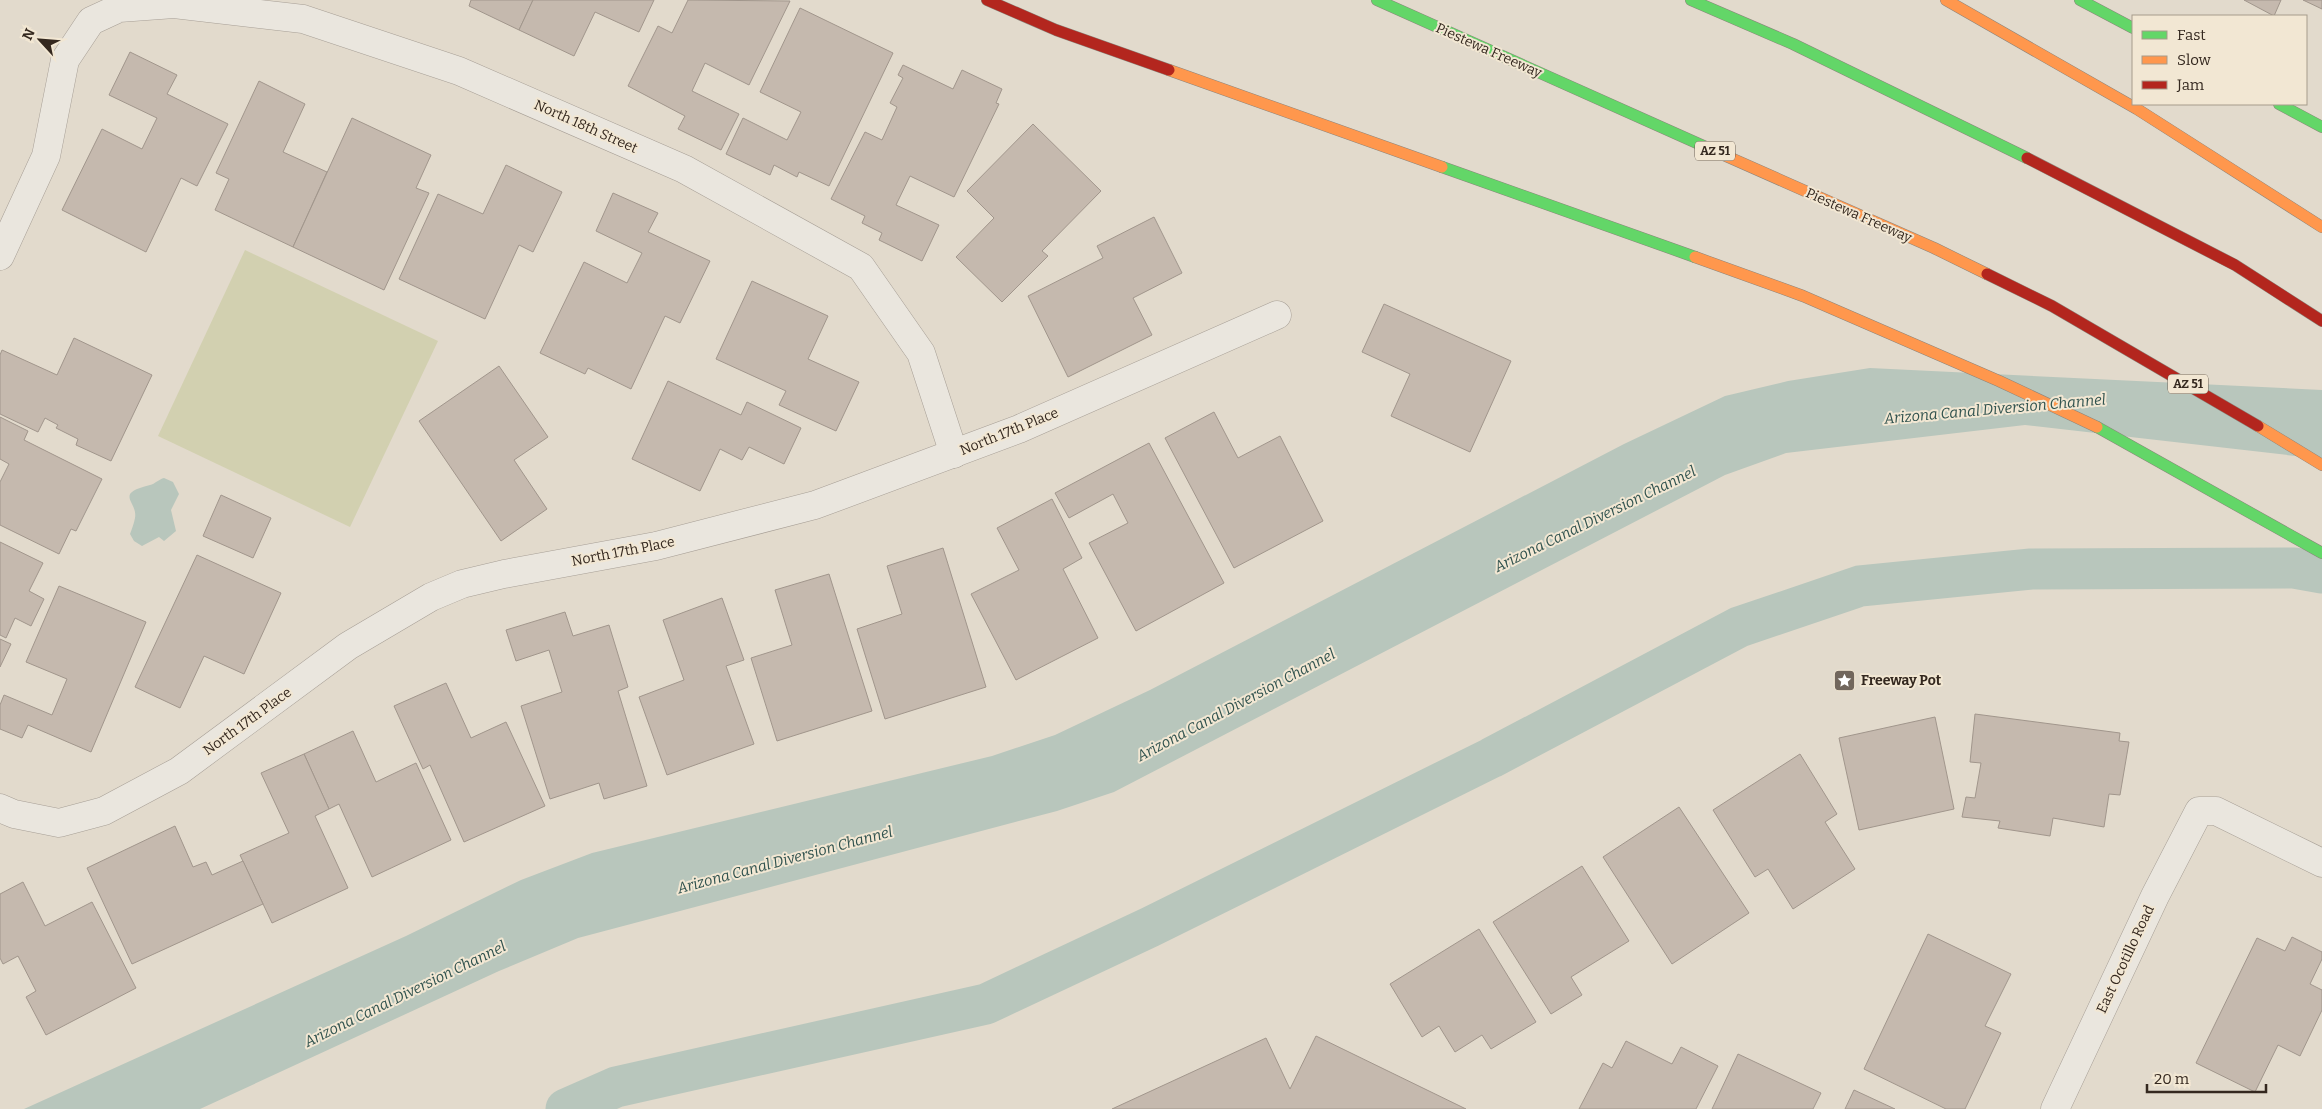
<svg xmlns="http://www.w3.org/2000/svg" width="2322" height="1109" viewBox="0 0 2322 1109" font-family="Bitter,serif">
<rect width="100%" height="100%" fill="#e2dacc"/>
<path fill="#d2d0b0" d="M245,250L438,341L350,527L158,436Z"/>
<g fill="#b8c6bc">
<path d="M1870,368L2322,390V459L2025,425L1786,453L1725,475L1114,792L1057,811L578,938L499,971L200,1109H24L406,936L521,880L592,853L992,756L1055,735L1150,690L1624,444L1725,396L1788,381Z"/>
<path d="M164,478L173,482L179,494L171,510L176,531L164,541L159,537L142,546L134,541L130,534C132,529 134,523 135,518C138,501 113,494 150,485C155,484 159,479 164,478Z"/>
</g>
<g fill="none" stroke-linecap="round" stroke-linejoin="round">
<path stroke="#b8c6bc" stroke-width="41" d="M566,1109L616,1087L986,1004L1150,927L1491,758L1739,627L1860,586L2031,569L2294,568L2322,573"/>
</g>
<g fill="#c5b9ae" stroke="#a1968c">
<path d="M471,0H533L519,30L469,6Z"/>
<path d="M533,0H654L639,32L595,12L574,56L519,30Z"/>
<path d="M688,0L790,1L749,85L705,63L692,91L739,114L721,150L678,129L685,116L628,86L658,26L672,33Z"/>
<path d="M2244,0H2281L2274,16Z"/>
<path d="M2303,0H2322V9Z"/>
<path d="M800,8L893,53L829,186L799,172L797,177L774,165L770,175L726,154L743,118L787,140L801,112L760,92Z"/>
<path d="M130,52L177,75L167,94L228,124L197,186L181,178L146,252L62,210L102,129L142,149L157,118L109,95Z"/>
<path d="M903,65L953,89L962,70L1002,89L996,103L999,104L954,197L910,176L896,205L939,225L922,261L879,240L882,233L862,223L865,216L831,199L865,132L882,140L897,107L890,103L903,78L898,75Z"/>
<path d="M259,81L305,104L283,152L327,172L293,247L215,210L229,179L216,173Z"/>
<path d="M352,118L431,155L416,188L429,193L384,290L293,247Z"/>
<path d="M1033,124L1101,191L1042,251L1048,256L1002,302L956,257L994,218L967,191Z"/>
<path d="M506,165L562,192L533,252L519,245L485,319L399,279L438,194L483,214Z"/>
<path d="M613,193L658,213L648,232L710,261L680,323L665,316L631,389L588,368L585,374L540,353L584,262L627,283L642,253L596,231Z"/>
<path d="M1154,217L1182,273L1133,298L1152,335L1068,377L1028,296L1103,258L1097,246Z"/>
<path d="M752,281L828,316L808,359L859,382L836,431L779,405L786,391L716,359Z"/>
<path d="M1384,304L1511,361L1470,452L1391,416L1410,374L1362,352Z"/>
<path d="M74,338L152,375L111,461L76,445L78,439L56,428L58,425L45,418L38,432L0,414V355L2,350L57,375Z"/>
<path d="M499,366L548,437L514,460L547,509L501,541L419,421Z"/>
<path d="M668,381L741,415L747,402L801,428L784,464L749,447L742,460L720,449L700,491L632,459Z"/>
<path d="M1214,412L1238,458L1280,436L1323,521L1234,568L1165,438Z"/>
<path d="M0,417L28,431L24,440L102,479L76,531L71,529L59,554L0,525V482L9,464L0,459Z"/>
<path d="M1149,443L1224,583L1136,631L1089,543L1128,523L1113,494L1069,518L1055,493Z"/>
<path d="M221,495L271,518L253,558L203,536Z"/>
<path d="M1052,499L1082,558L1063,569L1098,638L1016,680L971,594L1019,570L997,528Z"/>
<path d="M0,542L43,563L29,591L44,599L31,626L15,618L6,638L0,635Z"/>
<path d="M943,548L986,687L885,719L857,629L902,614L887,566Z"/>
<path d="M197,555L281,593L244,674L204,656L180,708L135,687Z"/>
<path d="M829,574L872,711L777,741L751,658L792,645L775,590Z"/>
<path d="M59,586L146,622L91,752L28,725L22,738L0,729V705L4,695L52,715L67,679L26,662Z"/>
<path d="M722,598L744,660L726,666L754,744L667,775L639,697L684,680L663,620Z"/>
<path d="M565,612L573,636L609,625L628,687L618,691L647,786L604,799L599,783L550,799L521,706L562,692L549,650L516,661L506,630Z"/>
<path d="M0,639L11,644L0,667Z"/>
<path d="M446,683L471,738L506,722L545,806L464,842L430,765L423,769L394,706Z"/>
<path d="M1975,714L2120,733L2119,741L2129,742L2120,795L2109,794L2104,827L2053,818L2050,836L1998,828L2000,821L1962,817L1966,797L1975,798L1981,763L1970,762Z"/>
<path d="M1935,717L1954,809L1859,830L1839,738Z"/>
<path d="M353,731L376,782L416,763L451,840L372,877L339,804L329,809L304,754Z"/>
<path d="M304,754L329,809L315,816L348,888L272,923L240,855L289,833L261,773Z"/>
<path d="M1800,754L1837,814L1825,822L1855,869L1793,909L1768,869L1755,877L1713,810Z"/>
<path d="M1679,807L1749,913L1672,964L1603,857Z"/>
<path d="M175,826L193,867L206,862L212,875L243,861L263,904L132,964L87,868Z"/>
<path d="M1582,866L1629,941L1571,977L1582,995L1551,1014L1493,922Z"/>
<path d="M23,882L45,926L92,902L136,988L46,1035L26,997L36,991L18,956L3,964L0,958V894Z"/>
<path d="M1479,929L1536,1022L1491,1049L1482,1035L1455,1052L1439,1026L1422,1037L1390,984Z"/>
<path d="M1928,934L2011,974L1985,1026L2001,1033L1965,1109H1946L1864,1069Z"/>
<path d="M2292,937L2322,952V959L2310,984L2322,990V1010L2300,1056L2278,1045L2255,1092L2196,1063L2257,938L2285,951Z"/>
<path d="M1316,1036L1466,1109H1112L1266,1038L1290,1089Z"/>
<path d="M1626,1041L1672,1064L1681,1047L1718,1066L1696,1109H1579L1603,1063L1612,1068Z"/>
<path d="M1738,1054L1821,1093L1813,1109H1712Z"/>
<path d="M1854,1090L1895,1109H1845Z"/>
</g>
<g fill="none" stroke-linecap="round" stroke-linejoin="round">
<defs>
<g id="street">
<path d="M0,256L46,156L65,60L91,21L119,8L174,4L303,19L459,71L684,169L861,267L921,353L954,454"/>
<path d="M0,808L14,814L59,823L104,811L179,771L348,646L431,597L462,584L504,574L656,546L815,505L1019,429L1277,315"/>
<path d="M2055,1109L2155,896L2199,811H2216L2322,863"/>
</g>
<g id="fast">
<path d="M1377,0L1708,148"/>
<path d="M1691,0L1793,44L2027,158"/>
<path d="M2080,0L2133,28"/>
<path d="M2279,104L2322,127"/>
<path d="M1442,167L1695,257"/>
<path d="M2097,427L2322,553"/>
</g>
<g id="slow">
<path d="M1946,0L2137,109L2322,227"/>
<path d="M1169,70L1442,167"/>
<path d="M1708,148L1934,248L1987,274"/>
<path d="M1695,257L1803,296L1999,381L2097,427"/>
<path d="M2258,426L2322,465"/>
</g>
<g id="jam">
<path d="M987,0L1056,30L1169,70"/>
<path d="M2027,158L2235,265L2322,321"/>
<path d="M1987,274L2052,306L2258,426"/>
</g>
</defs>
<use href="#street" stroke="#a79f96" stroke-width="29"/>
<use href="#fast" stroke="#8c857c" stroke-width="12"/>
<use href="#slow" stroke="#8c857c" stroke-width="12"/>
<use href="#jam" stroke="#8c857c" stroke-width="12"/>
<use href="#street" stroke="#eae6de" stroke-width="28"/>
<use href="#fast" stroke="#63d668" stroke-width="11"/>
<use href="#slow" stroke="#ff974d" stroke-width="11"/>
<use href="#jam" stroke="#b3261e" stroke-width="11"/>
</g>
<defs>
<symbol id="sight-square" viewBox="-11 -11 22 22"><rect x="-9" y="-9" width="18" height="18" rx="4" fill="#71665c" stroke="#f2e7d3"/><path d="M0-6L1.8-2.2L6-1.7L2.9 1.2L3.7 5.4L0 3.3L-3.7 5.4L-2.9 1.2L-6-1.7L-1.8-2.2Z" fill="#fff"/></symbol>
</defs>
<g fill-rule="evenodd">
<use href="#sight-square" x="1832" y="668" width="25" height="25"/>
</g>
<g text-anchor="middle" stroke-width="4" stroke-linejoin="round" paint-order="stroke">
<g fill="#f2e7d3" stroke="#6d6155" stroke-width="1">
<rect x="1695" y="141.5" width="40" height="19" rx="4"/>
<rect x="2168" y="374.5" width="40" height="19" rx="4"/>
</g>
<g font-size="12" font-weight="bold" fill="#34281f">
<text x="1715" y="155">AZ 51</text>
<text x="2188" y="388">AZ 51</text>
</g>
<g font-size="14" fill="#34281f" stroke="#f2e7d3">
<text transform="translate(1489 50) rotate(24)" y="5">Piestewa Freeway</text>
<text transform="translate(586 126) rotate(24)" y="5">North 18th Street</text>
<text transform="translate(1859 215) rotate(24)" y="5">Piestewa Freeway</text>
<text transform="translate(1009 431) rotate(-22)" y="5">North 17th Place</text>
<text transform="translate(623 551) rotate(-11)" y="5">North 17th Place</text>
<text transform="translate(247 721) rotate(-36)" y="5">North 17th Place</text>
<text transform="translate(2125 959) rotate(-65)" y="5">East Ocotillo Road</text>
</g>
<g font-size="14" font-weight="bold" fill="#34281f" stroke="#f2e7d3" text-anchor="start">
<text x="1861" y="685">Freeway Pot</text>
</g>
<g font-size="15" font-style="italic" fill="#30524e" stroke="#f2e7d3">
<text transform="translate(1995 409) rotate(-5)" y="5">Arizona Canal Diversion Channel</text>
<text transform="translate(1595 519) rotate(-26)" y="5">Arizona Canal Diversion Channel</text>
<text transform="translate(1236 705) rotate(-28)" y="5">Arizona Canal Diversion Channel</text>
<text transform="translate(785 860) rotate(-15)" y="5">Arizona Canal Diversion Channel</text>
<text transform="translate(405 994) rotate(-26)" y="5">Arizona Canal Diversion Channel</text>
</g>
</g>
<rect x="2132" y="15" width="175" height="90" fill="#f2e7d3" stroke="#a69b8b"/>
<rect x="2142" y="31" width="25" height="8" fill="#63d668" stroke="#a69b8b"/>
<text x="2177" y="40" font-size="15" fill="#34281f">Fast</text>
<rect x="2142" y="56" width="25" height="8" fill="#ff974d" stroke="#a69b8b"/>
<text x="2177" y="65" font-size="15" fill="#34281f">Slow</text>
<rect x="2142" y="81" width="25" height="8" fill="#b3261e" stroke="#a69b8b"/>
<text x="2177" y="90" font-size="15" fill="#34281f">Jam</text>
<g transform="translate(40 40) rotate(296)" stroke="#f2e7d3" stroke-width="4" paint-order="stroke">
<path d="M0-4L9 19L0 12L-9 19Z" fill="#34281f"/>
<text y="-8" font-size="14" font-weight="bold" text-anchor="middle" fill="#34281f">N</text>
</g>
<path d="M2147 1084v8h119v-8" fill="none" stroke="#34281f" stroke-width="2.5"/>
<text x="2154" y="1084" font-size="15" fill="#34281f" stroke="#f2e7d3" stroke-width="4" paint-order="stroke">20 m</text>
</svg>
